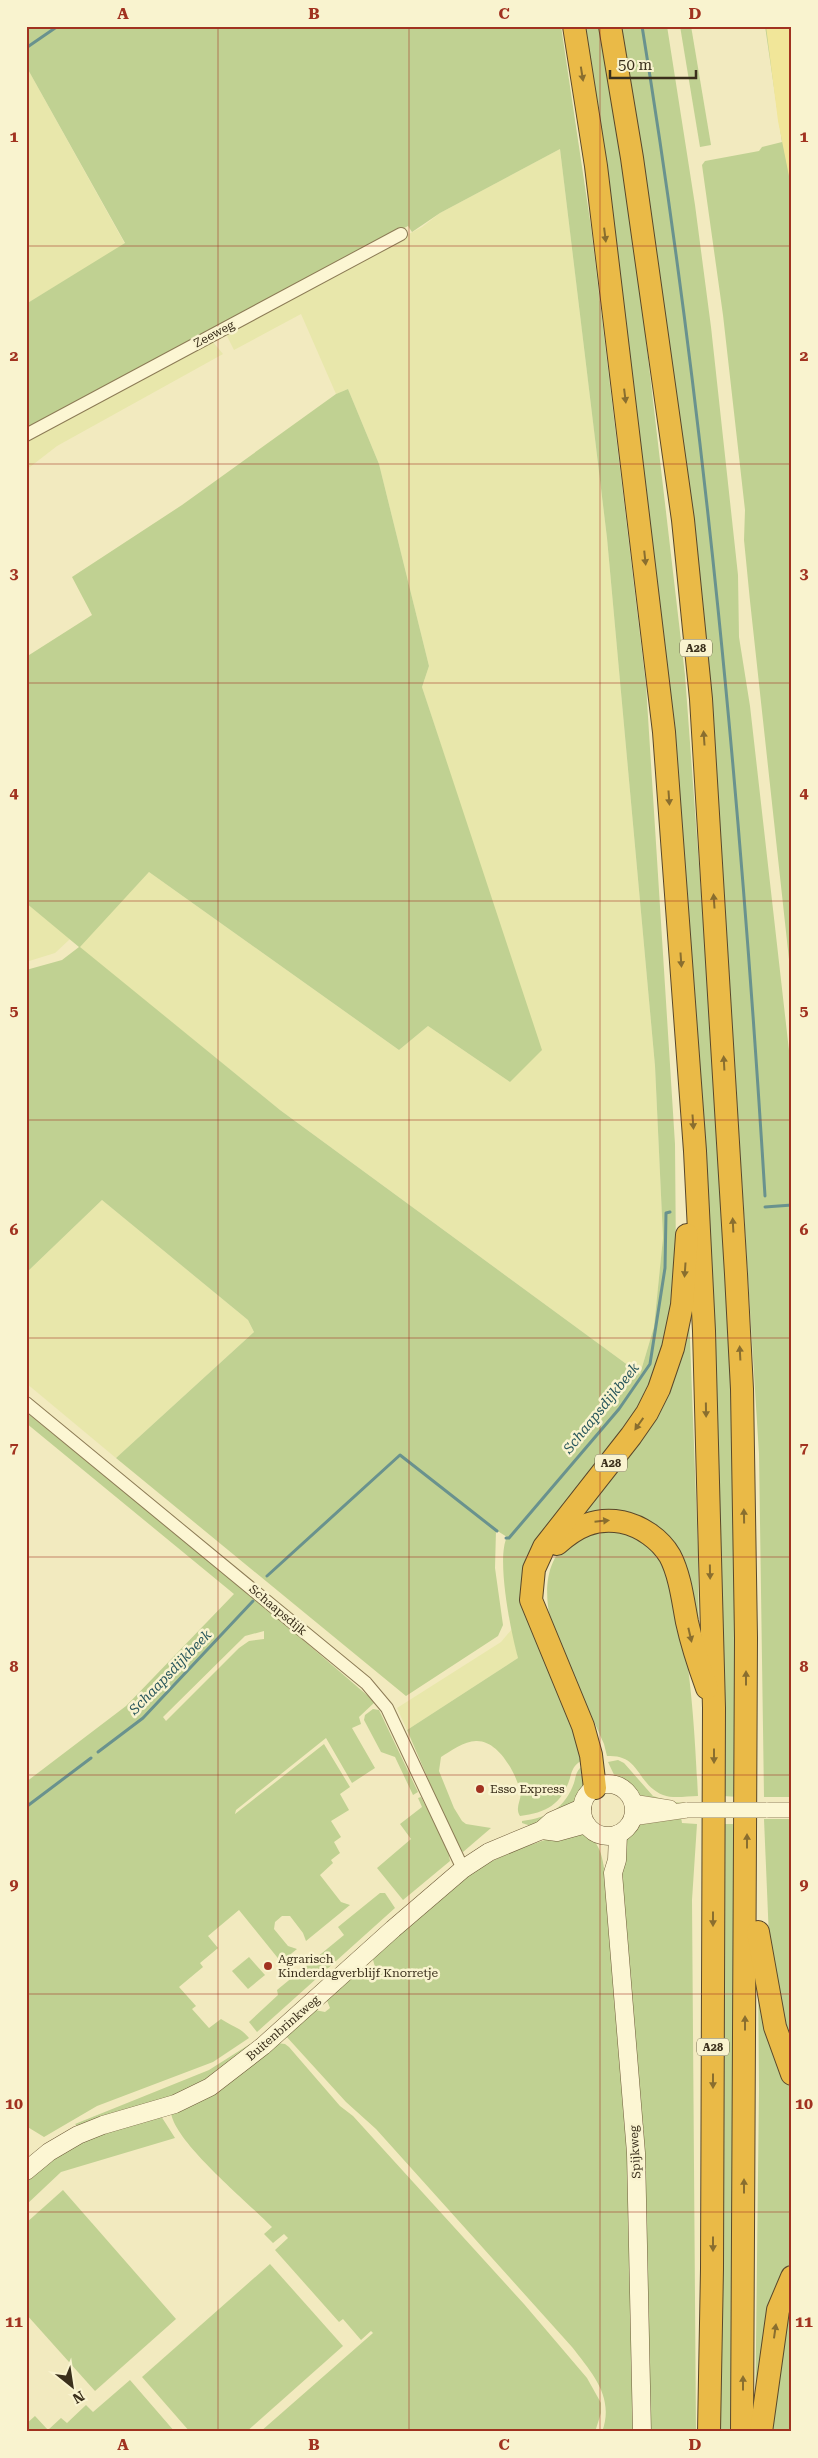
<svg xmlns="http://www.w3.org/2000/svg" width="818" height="2458" viewBox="0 0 818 2458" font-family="'Roboto Serif',serif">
<rect width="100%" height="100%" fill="#f2eabf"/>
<g fill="#e8e7ab">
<path d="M26,66L125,244L26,304Z"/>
<path d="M560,149L607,538L655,1066L663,1238L654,1327L640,1374L280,1110L79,947L149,872L399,1050L428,1026L510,1082L462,810L422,687L429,666L379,464L348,389L336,394L301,314L234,350L227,336L228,330L422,227L440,213Z"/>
<path d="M212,341L223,354L57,446L26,470V439Z"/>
<path d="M26,903L70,939L55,953L26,962Z"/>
<path d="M102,1200L248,1320L254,1332L116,1458L26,1383V1273Z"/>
<path d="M512,1629L518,1658L407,1730L397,1708L501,1642Z"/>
</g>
<g fill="#c0d192" fill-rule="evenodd">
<path d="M26,26H561L591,227L646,685L675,1144L676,1261L669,1337L649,1392L525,1568L576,1725L581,1761C574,1765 572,1770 570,1778C562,1804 546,1813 520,1816C514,1807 523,1799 520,1790C515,1772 498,1740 476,1741C464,1741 451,1751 441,1757L439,1771L454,1808L462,1821L466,1824L491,1828L463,1852L456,1844L407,1730L518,1658C511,1633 496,1559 507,1537L496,1530L495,1568L503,1625L498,1636L406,1696L116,1458L254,1332L248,1320L102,1200L26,1273V970L62,960L79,947L26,903V657L92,615L72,577L182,505L336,394L348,389L379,464L429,666L422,687L542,1050L510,1082L428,1026L399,1050L149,872L80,947L280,1110L640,1374L654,1327L663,1238L655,1066L607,538L560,149L440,213L412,232L408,226L26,428V304L125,243L26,66Z"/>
<path d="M579,26H600L635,246L685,675L724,1204L735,1507L739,1797L722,1796L704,1207Z"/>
<path d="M621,26H667L695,205L711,327L738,575L739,637L750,706L792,1077V1797H764L759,1454L727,942L708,706Z"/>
<path d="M680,26H691L711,145L700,147Z"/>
<path d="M765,26H792V987L750,601L744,540L745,510L723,315L702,165L705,161L759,151L762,147L782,142Z"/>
<path d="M688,1286L698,1551L699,1662L690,1603L648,1528L562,1531L641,1432Z"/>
<path d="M26,1412L252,1596L375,1702L359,1717L361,1724L352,1728L375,1768L352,1783L326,1738L236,1810L235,1814L324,1744L350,1787L340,1794L349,1810L331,1821L341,1837L334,1842L340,1853L331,1860L333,1863L320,1875L341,1902L350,1905L306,1941L303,1933L290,1916H282L275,1922L274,1929L288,1946L297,1949L281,1962L239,1910L208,1936L218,1948L200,1963L203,1967L179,1987L196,2006L192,2009L209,2028L221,2019C233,2027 240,2027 249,2038L213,2062L97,2106L44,2137L26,2126V1782L126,1706L234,1594L26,1423ZM264,1631V1639L249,1641L239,1648L166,1721L163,1717L245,1636Z"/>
<path d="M607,1530C624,1533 639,1536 651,1549C690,1590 695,1739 698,1796C686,1796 674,1799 663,1795C636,1784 641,1754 607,1756L604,1744L554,1632C544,1603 541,1558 573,1540C583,1535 597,1533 607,1530Z"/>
<path d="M373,1709L379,1710L418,1792L413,1795L395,1757L381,1752L364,1720L365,1715Z"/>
<path d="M618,1760L624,1763L653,1796L672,1802L686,1803H666L636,1796L616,1779L608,1762Z"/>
<path d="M583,1766L588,1785L576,1803L531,1826L522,1823V1821C548,1818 565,1808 574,1783C576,1776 576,1770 583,1766Z"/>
<path d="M421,1797L448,1850L450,1861L403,1900L377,1868L411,1839L400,1824L422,1807L418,1798Z"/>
<path d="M681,1817L682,1823L697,1824L692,1900L696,2432H649L621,1854L626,1835L639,1824Z"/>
<path d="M764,1819H792V2055L770,1962Z"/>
<path d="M725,1824H739L733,2432H716Z"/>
<path d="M575,1831C604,1838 601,1858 607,1882L630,2158L635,2432H602C615,2397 592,2373 572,2347L376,2129L346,2102L285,2035L315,2010L325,2012L330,2008L326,1998L357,1968H363L370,1972L375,1967L372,1956C398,1934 423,1909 450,1888C486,1859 531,1843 575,1831Z"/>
<path d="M380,1893H385L395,1908L257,2032L249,2022L278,1995L277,1990L344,1935L338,1927Z"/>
<path d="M249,1957L265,1975L248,1989L232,1971Z"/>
<path d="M758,1967L786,2080L792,2092V2267L755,2432L759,2088Z"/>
<path d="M277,2043L285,2044L289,2047L340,2106L353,2116L524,2304L587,2378L601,2403V2413L595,2432H260L373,2333L371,2331L361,2340L343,2319L339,2322L275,2250L288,2238L284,2234L273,2243L264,2234L272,2227C249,2203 173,2141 171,2112Z"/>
<path d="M250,2044L251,2048L198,2087L79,2128L75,2124L209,2070Z"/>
<path d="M161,2116L175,2138L61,2172L26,2205V2179L30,2174L84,2139Z"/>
<path d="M63,2190L176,2319L95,2391L26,2314V2223Z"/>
<path d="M270,2264L343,2346L246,2432H190L142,2377Z"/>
<path d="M792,2293V2432H767Z"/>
<path d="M130,2380L175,2432H26V2424L35,2416L48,2430L61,2418L67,2423L86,2405L93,2412Z"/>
</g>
<path fill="#f1e699" d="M766,26H792V191L778,121Z"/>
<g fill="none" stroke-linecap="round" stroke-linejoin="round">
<g stroke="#69928e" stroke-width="3">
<path d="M642,26C705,414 741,805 765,1196"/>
<path d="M26,48L58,26"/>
<path d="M765,1207L792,1205"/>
<path d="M506,1538H509L619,1409L650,1364L665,1268L666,1213L670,1212"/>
<path d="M267,1576L400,1455L497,1531"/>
<path d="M98,1752L143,1718L253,1601"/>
<path d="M26,1807L91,1758"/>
</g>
<defs>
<g id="minor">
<path d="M26,435L401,234"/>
<path d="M26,1403L366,1683L387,1708L463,1869"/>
</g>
<g id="tertiary">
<path d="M632,1802L670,1808"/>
<path d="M766,1810H792"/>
<path d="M632,1818L687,1810"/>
</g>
<g id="secondary">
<circle cx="608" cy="1810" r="26"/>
<path d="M542,1830L557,1832L586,1824"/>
<path d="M618,1834L617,1860L613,1873L636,2153L642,2432"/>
<path d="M26,2171L49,2152L78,2135L103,2125L175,2104L210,2087L263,2046L393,1929L463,1869L489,1852L542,1830L552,1821L582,1808"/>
</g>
<g id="motorway">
<path d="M574,26L596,166L664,732L695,1151L704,1331L714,1708L712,2269L709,2432"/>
<path d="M610,26L632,158L683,520L701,699L736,1274L742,1389L746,1638L742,2432"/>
<path d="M557,1544C576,1527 595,1517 622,1522C641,1526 660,1539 670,1556C680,1575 683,1601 687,1622C692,1645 699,1666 707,1688"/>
<path d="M595,1788L591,1755L583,1726L531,1600L534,1569L544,1547L631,1436L647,1413L659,1389L673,1348L682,1305L687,1235"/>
<path d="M758,1932L775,2027L792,2074"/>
<path d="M761,2432L778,2310L792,2277"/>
</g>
</defs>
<use href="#minor" stroke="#8c7b55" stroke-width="14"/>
<use href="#tertiary" stroke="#8c7b55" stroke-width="16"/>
<use href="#secondary" stroke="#6e5b39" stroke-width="19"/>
<use href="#motorway" stroke="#59472a" stroke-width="24"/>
<use href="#minor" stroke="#fcf6d3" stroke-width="12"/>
<use href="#tertiary" stroke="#fcf6d3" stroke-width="15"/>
<use href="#secondary" stroke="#fcf6d3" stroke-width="18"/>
<use href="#motorway" stroke="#eaba47" stroke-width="22"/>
<defs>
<path id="tertiary-bridge" d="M687,1810H766"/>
</defs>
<use href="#tertiary-bridge" stroke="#8c7b55" stroke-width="16" stroke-linecap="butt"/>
<use href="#tertiary-bridge" stroke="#fcf6d3" stroke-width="15"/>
</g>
<defs><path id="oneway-solid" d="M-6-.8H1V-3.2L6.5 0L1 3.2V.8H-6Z" transform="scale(1.25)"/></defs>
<g fill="#896e2f">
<use href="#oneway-solid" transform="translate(582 74) rotate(81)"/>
<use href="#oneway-solid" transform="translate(605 235) rotate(83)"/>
<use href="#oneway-solid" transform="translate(625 396) rotate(83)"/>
<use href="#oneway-solid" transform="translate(645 558) rotate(84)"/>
<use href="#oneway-solid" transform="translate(704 738) rotate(-94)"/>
<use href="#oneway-solid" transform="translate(669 798) rotate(86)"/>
<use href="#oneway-solid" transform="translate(714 901) rotate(-94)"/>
<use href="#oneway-solid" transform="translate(681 960) rotate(86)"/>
<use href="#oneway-solid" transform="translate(724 1063) rotate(-93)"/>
<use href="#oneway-solid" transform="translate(693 1122) rotate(86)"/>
<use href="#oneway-solid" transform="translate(733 1225) rotate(-93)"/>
<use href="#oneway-solid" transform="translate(685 1270) rotate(94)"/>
<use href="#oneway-solid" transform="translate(740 1353) rotate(-93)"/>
<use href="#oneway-solid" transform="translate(706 1410) rotate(89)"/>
<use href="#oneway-solid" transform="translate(639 1424) rotate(125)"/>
<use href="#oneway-solid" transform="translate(744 1516) rotate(-91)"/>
<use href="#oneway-solid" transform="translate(602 1521) rotate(-6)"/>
<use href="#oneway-solid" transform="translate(710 1572) rotate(89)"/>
<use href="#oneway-solid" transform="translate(690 1635) rotate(77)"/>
<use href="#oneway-solid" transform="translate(746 1678) rotate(-90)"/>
<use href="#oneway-solid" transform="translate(714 1756) rotate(90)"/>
<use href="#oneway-solid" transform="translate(747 1841) rotate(-90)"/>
<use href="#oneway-solid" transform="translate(713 1919) rotate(90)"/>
<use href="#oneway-solid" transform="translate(745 2023) rotate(-90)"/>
<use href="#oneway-solid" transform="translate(713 2081) rotate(90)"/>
<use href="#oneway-solid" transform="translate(744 2186) rotate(-90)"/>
<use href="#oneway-solid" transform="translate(713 2244) rotate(90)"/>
<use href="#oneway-solid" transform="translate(775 2331) rotate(-82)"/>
<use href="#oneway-solid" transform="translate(743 2383) rotate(-90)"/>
</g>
<path fill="none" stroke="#a13220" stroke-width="1" stroke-opacity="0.55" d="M218,26V2432M409,26V2432M600,26V2432M26,246H792M26,464H792M26,683H792M26,901H792M26,1120H792M26,1338H792M26,1557H792M26,1775H792M26,1994H792M26,2212H792"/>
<g fill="#a13220" stroke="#f9f3cf" stroke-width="2">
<circle cx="480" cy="1789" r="5"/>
<circle cx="268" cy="1966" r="5"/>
</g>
<g text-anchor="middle" stroke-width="5" stroke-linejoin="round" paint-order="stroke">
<g fill="#f9f3cf" stroke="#736a51" stroke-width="1">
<rect x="680" y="639.5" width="32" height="17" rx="4"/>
<rect x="595" y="1454.5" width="32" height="17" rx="4"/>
<rect x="697" y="2038.5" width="32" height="17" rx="4"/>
</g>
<g font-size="11" font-weight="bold" fill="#3a2f1b">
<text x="696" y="652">A28</text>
<text x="611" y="1467">A28</text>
<text x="713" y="2051">A28</text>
</g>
<g font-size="12" fill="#3a2f1b" stroke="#f9f3cf">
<text transform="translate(214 334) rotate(-28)" y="4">Zeeweg</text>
<text transform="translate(278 1610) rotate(40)" y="4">Schaapsdijk</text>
<text transform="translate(283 2028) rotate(-41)" y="4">Buitenbrinkweg</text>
<text transform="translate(635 2152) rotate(-93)" y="4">Spijkweg</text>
</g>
<g font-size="12" fill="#3a2f1b" stroke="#f9f3cf" text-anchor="start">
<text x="490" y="1793">Esso Express</text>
<text x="278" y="1963">Agrarisch<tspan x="278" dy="14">Kinderdagverblijf Knorretje</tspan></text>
</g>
<g font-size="14" font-style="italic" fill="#29575c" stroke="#f9f3cf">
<text transform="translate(601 1408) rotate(-51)" y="5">Schaapsdijkbeek</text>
<text transform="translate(170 1672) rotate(-46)" y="5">Schaapsdijkbeek</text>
</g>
</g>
<rect width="818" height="2458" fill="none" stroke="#f9f3cf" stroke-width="55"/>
<g transform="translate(72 2386) rotate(150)" stroke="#f9f3cf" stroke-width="4" paint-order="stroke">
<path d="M0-4L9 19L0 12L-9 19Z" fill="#3a2f1b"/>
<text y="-8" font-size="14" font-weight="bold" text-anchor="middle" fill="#3a2f1b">N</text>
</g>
<path d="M610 70v8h86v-8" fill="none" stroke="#3a2f1b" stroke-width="2.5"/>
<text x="618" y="70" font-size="15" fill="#3a2f1b" stroke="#f9f3cf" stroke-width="4" paint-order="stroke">50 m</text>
<rect x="28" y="28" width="762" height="2402" fill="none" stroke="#a13220" stroke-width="2"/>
<g font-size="16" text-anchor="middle" font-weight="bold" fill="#a13220">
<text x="123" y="19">A</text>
<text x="314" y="19">B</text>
<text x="504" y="19">C</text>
<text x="695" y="19">D</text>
<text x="14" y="142">1</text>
<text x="804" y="142">1</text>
<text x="14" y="361">2</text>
<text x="804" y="361">2</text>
<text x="14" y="579">3</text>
<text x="804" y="579">3</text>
<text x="14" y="798">4</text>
<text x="804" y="798">4</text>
<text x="14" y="1016">5</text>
<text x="804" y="1016">5</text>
<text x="14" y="1235">6</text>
<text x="804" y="1235">6</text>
<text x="14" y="1453">7</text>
<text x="804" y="1453">7</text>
<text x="14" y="1672">8</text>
<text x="804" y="1672">8</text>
<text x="14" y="1890">9</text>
<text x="804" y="1890">9</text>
<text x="14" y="2109">10</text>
<text x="804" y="2109">10</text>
<text x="14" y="2327">11</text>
<text x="804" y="2327">11</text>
<text x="123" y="2450">A</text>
<text x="314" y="2450">B</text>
<text x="504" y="2450">C</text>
<text x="695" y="2450">D</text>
</g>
</svg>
